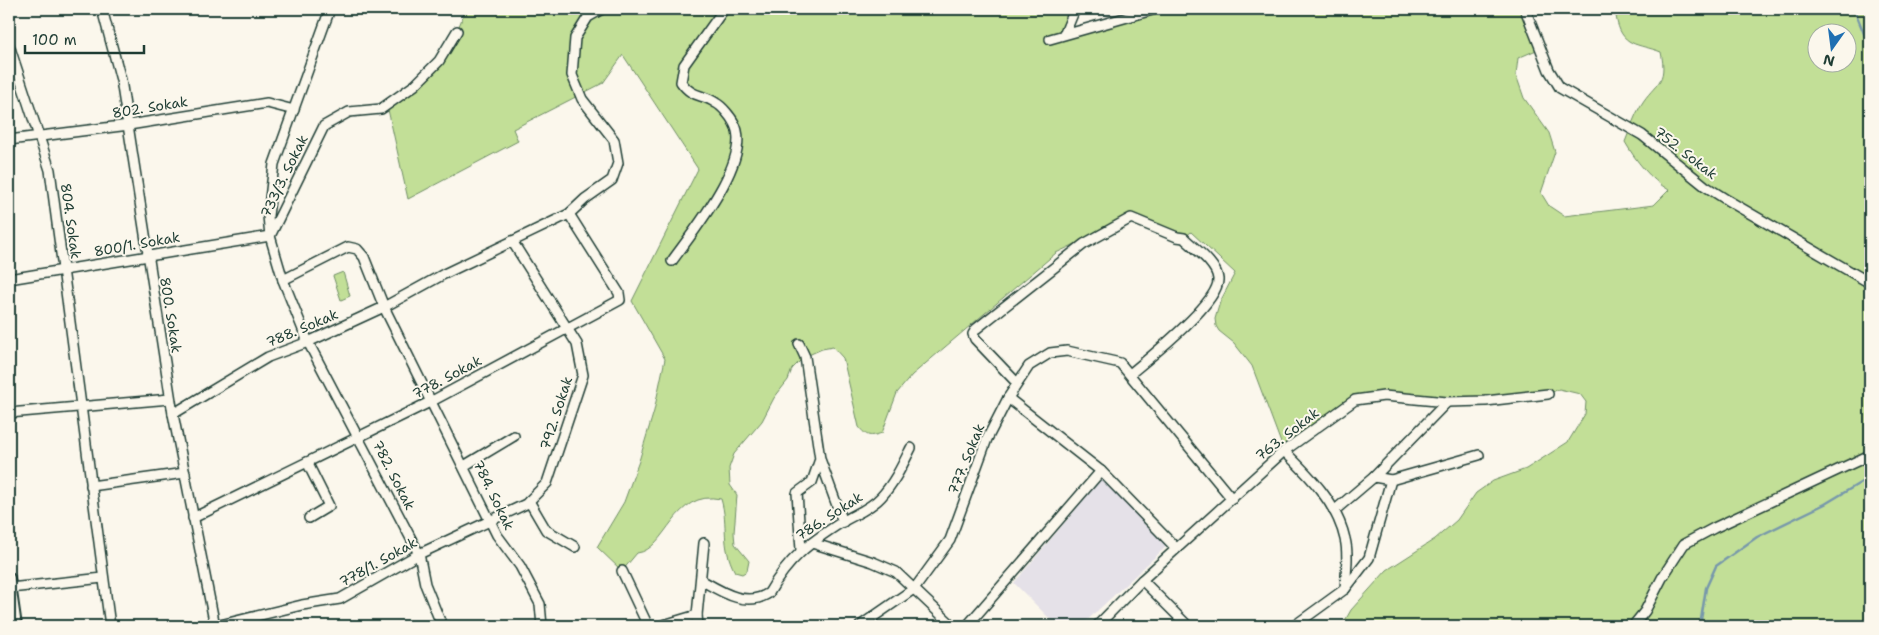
<svg xmlns="http://www.w3.org/2000/svg" width="1879" height="635" viewBox="0 0 1879 635" font-family="'Shantell Sans',sans-serif">
<rect width="100%" height="100%" fill="#fbf7ec"/>
<filter id="ink" filterUnits="userSpaceOnUse"><feTurbulence type="fractalNoise" baseFrequency=".02" numOctaves="2"/><feDisplacementMap in="SourceGraphic" scale="10" xChannelSelector="R" yChannelSelector="G"/><feConvolveMatrix kernelMatrix="1 2 1 2 8 2 1 2 1" color-interpolation-filters="sRGB"/></filter>
<g filter="url(#ink)">
<path fill="#e5e1e8" d="M1103,477L1169,544L1081,626H1057L1014,583Z"/>
<g fill="#c2df97" stroke="#708e66" fill-rule="evenodd">
<path d="M466,9H1075L1065,33L1156,9H1525L1541,48L1518,58L1516,75L1524,98L1549,133L1555,152L1541,193L1549,206L1564,216L1654,205L1669,190C1650,179 1636,161 1625,142C1630,130 1634,116 1641,105C1655,82 1668,85 1661,52C1638,43 1621,48 1616,16L1622,9H1870V626H1342L1351,610L1387,570L1435,539L1457,520L1476,493L1493,481L1526,469L1568,442L1585,414L1586,402L1580,394L1559,389L1548,394L1486,401L1368,397L1284,451L1252,366L1234,343L1219,331L1216,326L1215,319L1220,302L1235,273L1191,232L1184,238L1131,218L1056,253L912,375L897,393L882,433C870,437 867,437 859,427L843,358L833,347L822,349L804,357L792,369L788,380L774,398L762,421L734,454L729,468L730,485L737,495L734,533L735,544L749,561L747,571L742,574L735,572C720,544 729,526 721,499C673,489 667,550 637,553L622,571L597,547L624,502L639,461L654,411L665,359L632,301L698,169L623,55L603,83L513,129L518,141L408,199L387,105L415,85L457,31ZM1816,32H1846V62H1816Z"/>
<path d="M343,272L350,296L341,300L333,276Z"/>
</g>
<g fill="none" stroke-linecap="round" stroke-linejoin="round">
<g stroke="#7798ab" stroke-width="2.5">
<path d="M1854,9L1870,48"/>
<path d="M1700,626L1706,588L1716,566L1757,537L1825,504L1870,477"/>
</g>
<defs>
<g id="minor">
<path d="M102,9L121,80L173,414L215,626"/>
<path d="M1525,9L1549,70L1560,88L1642,135L1705,186L1727,200L1870,283"/>
<path d="M1065,33L1075,9"/>
<path d="M1050,39L1156,9"/>
<path d="M9,45L50,170L110,626"/>
<path d="M9,140L129,125L267,103L294,110"/>
<path d="M672,261C692,233 754,158 734,123C731,117 722,106 716,103C702,93 693,99 681,82L684,65L724,9"/>
<path d="M9,279L270,236L268,216L274,164L330,9"/>
<path d="M283,280L348,247L357,249L364,257L384,307L497,535L520,566L540,604L542,626"/>
<path d="M799,344L805,357L820,459L843,522"/>
<path d="M1017,383L975,339L973,334L976,329L1084,244L1131,218L1177,237L1184,238C1194,248 1217,264 1218,279C1220,302 1148,359 1130,374"/>
<path d="M1008,398L1101,471L1176,548"/>
<path d="M9,413L170,399"/>
<path d="M173,414L268,357L308,342L384,307L444,274L569,214L585,199L612,180L618,163L614,140L582,99L572,75L575,38L588,17L602,9"/>
<path d="M1284,451C1309,475 1337,503 1345,539C1349,554 1346,573 1345,589"/>
<path d="M307,462L329,506L309,518"/>
<path d="M464,466L514,436"/>
<path d="M1391,480L1479,455"/>
<path d="M91,486L185,473"/>
<path d="M529,501L546,530L575,547"/>
<path d="M1334,511L1374,477L1447,402"/>
<path d="M193,518L432,401L620,300L619,293L569,214"/>
<path d="M812,543L873,562L896,572L953,626"/>
<path d="M801,550L797,493L812,482L820,459"/>
<path d="M622,571L648,626"/>
<path d="M701,580C722,592 746,608 769,593C788,559 809,543 842,522C855,514 870,509 881,497C894,483 902,466 911,448"/>
<path d="M1142,580L1187,625"/>
<path d="M10,588L103,578"/>
<path d="M216,626L302,605L340,599L419,554L526,504L547,483L583,375L577,344L512,241"/>
<path d="M442,626L425,584L419,554L308,342L283,280L270,236L324,126L349,112L381,109L415,85L439,61L457,31"/>
<path d="M660,626L697,615"/>
<path d="M698,626L697,615L704,543"/>
<path d="M860,626L915,588L950,540L987,439L1008,398L1029,366L1050,353L1067,351L1120,363L1232,499"/>
<path d="M967,626L1101,471"/>
<path d="M1097,626L1142,580L1284,451L1355,400L1384,396L1447,402L1486,401L1548,394"/>
<path d="M1294,626L1345,589L1369,558L1391,480L1374,477"/>
<path d="M1633,626L1645,611L1662,578L1684,544L1714,528L1870,455"/>
</g>
<path id="major" d="M9,578L16,626"/>
</defs>
<use href="#minor" stroke="#1f3d34" stroke-width="12"/>
<use href="#major" stroke="#1f3d34" stroke-width="14"/>
<use href="#minor" stroke="#fbf7ec" stroke-width="9"/>
<use href="#major" stroke="#fbf7ec" stroke-width="10"/>
</g>
</g>
<g text-anchor="middle" stroke-width="4" stroke-linejoin="round" paint-order="stroke">
<g font-size="14" fill="#1f3d34" stroke="#fbf7ec">
<text transform="translate(150 107) rotate(-9)" y="5">802. Sokak</text>
<text transform="translate(1686 153) rotate(38)" y="5">752. Sokak</text>
<text transform="translate(284 176) rotate(-64)" y="5">733/3. Sokak</text>
<text transform="translate(71 221) rotate(82)" y="5">804. Sokak</text>
<text transform="translate(137 244) rotate(-10)" y="5">800/1. Sokak</text>
<text transform="translate(171 315) rotate(81)" y="5">800. Sokak</text>
<text transform="translate(302 328) rotate(-23)" y="5">788. Sokak</text>
<text transform="translate(447 377) rotate(-28)" y="5">778. Sokak</text>
<text transform="translate(556 413) rotate(-72)" y="5">792. Sokak</text>
<text transform="translate(1287 434) rotate(-38)" y="5">763. Sokak</text>
<text transform="translate(966 459) rotate(-68)" y="5">777. Sokak</text>
<text transform="translate(394 475) rotate(63)" y="5">782. Sokak</text>
<text transform="translate(494 495) rotate(64)" y="5">784. Sokak</text>
<text transform="translate(829 516) rotate(-33)" y="5">786. Sokak</text>
<text transform="translate(378 562) rotate(-29)" y="5">778/1. Sokak</text>
</g>
</g>
<rect width="1879" height="635" fill="none" stroke="#fbf7ec" stroke-width="30"/>
<rect x="15" y="15" width="1849" height="605" fill="none" stroke="#1f3d34" stroke-width="2" filter="url(#ink)"/>
<g transform="translate(1832 48) rotate(194)"><circle r="24" fill="#fbf7ec" stroke="#a3ada2"/>
<path d="M0-4L9 19L0 12L-9 19Z" fill="#1f6fb2"/>
<text y="-8" font-size="14" font-weight="bold" text-anchor="middle" fill="#1f3d34">N</text>
</g>
<path d="M25 45v8h119v-8" fill="none" stroke="#1f3d34" stroke-width="2.5"/>
<text x="32" y="45" font-size="15" fill="#1f3d34" stroke="#fbf7ec" stroke-width="4" paint-order="stroke">100 m</text>
</svg>
